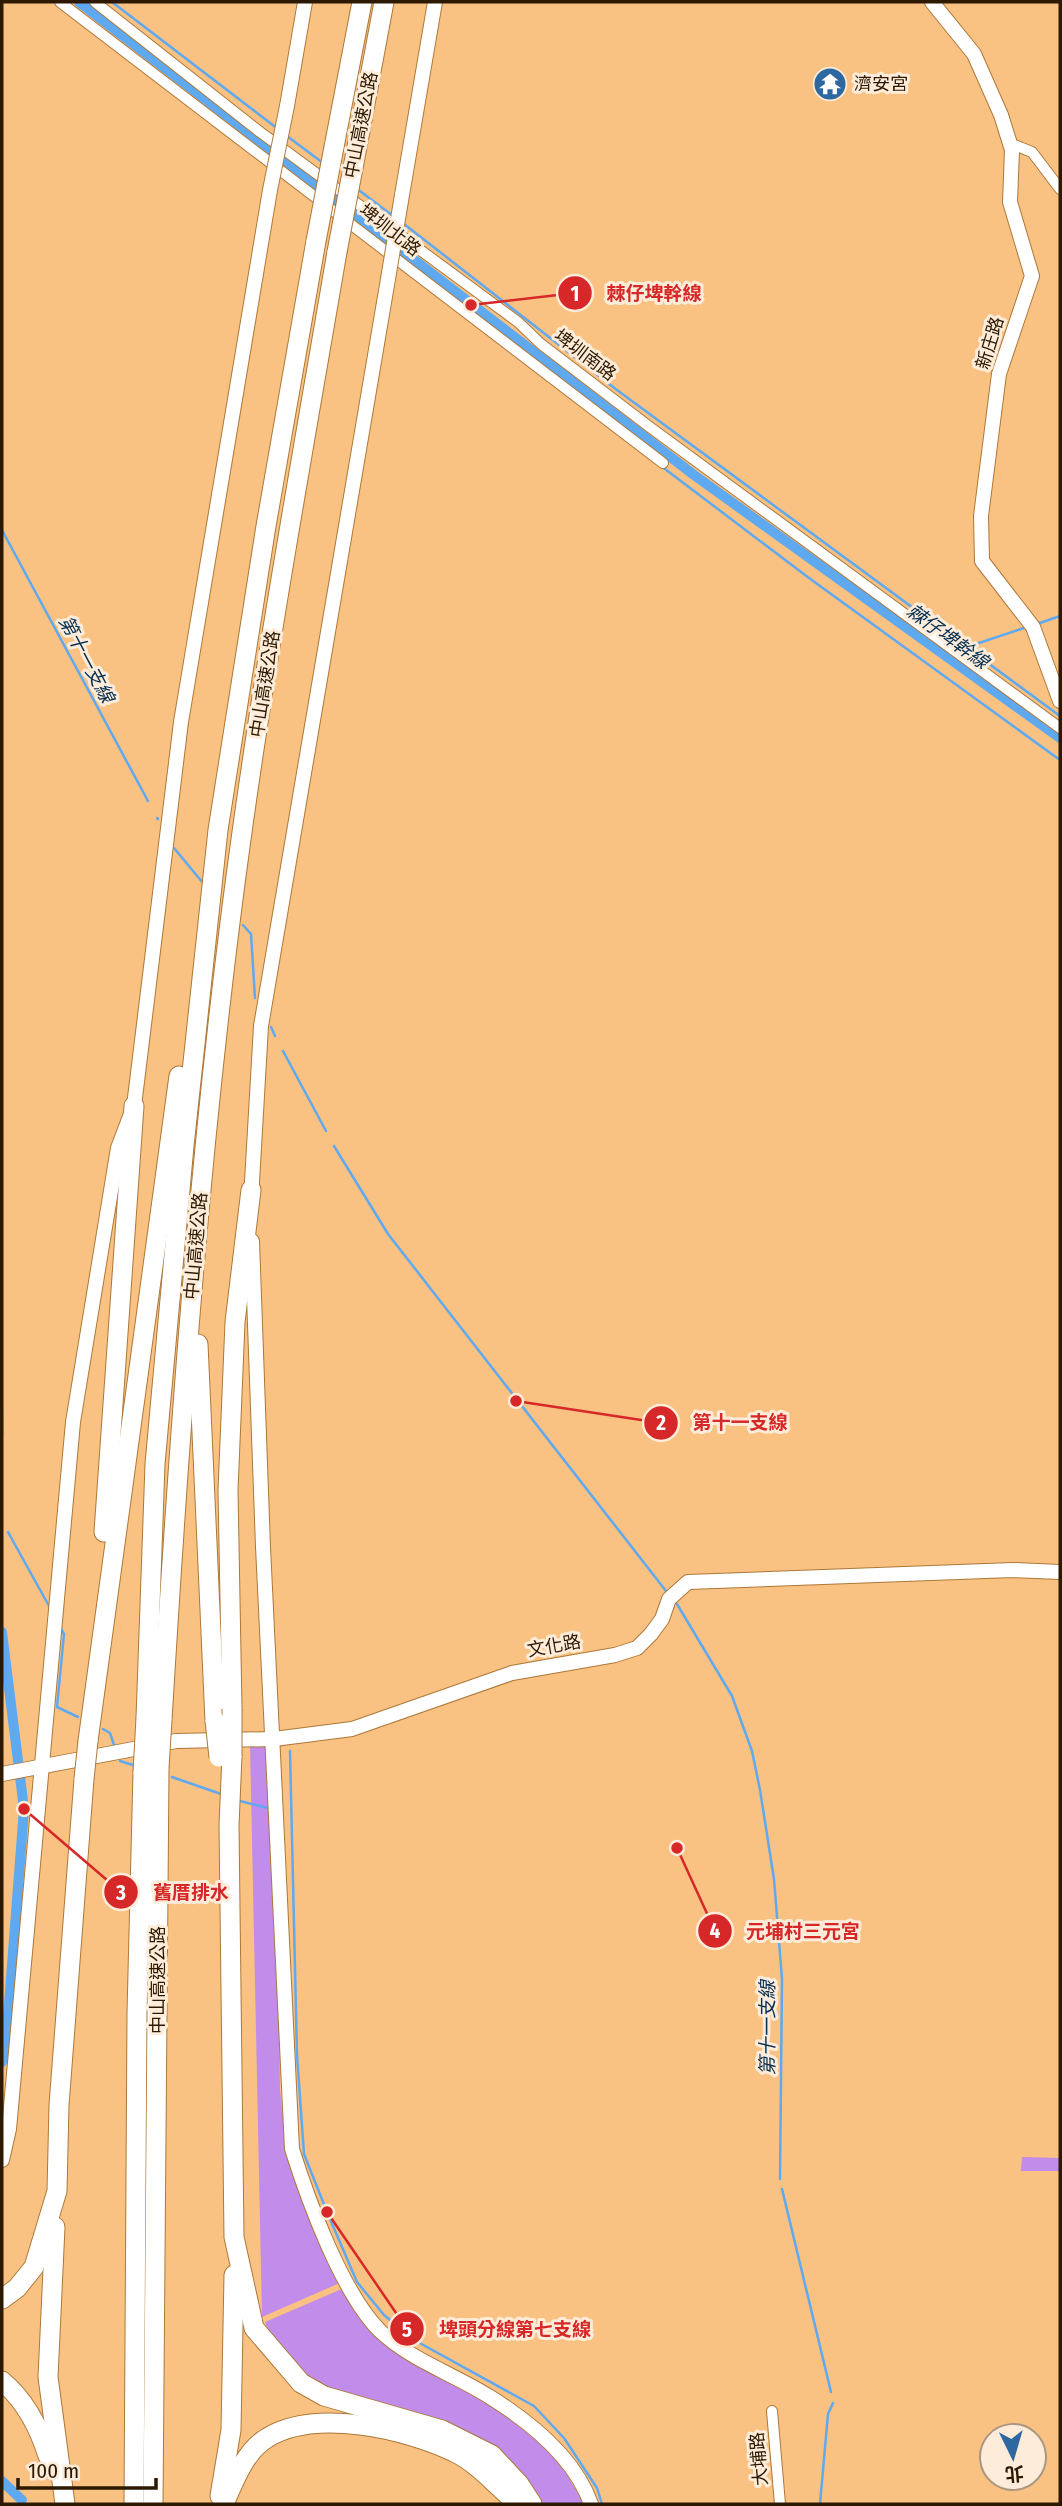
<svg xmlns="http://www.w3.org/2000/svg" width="1062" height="2506" viewBox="0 0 1062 2506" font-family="'Fira Sans Condensed','Noto Sans TC',sans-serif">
<rect width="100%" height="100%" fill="#fac282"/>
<g fill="#c28ceb">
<path d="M269,1744L278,1945L280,2090L285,2137L342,2282L262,2317L250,1745Z"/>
<path d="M1022,2157L1060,2158V2171H1021Z"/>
<path d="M344,2288L359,2313L489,2400L545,2446L566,2473L584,2504H541L535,2492L304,2377L268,2331L265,2322Z"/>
</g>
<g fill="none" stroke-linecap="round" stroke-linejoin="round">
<g stroke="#5ea9f0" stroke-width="2.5">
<path d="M112,2L278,129"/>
<path d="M287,136L323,163"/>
<path d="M356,188L393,216"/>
<path d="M404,224L617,390L1060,716"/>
<path d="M661,466L809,578L1060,760"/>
<path d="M2,530L148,801"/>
<path d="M1037,624L1060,616"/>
<path d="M969,651L976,644L1027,627"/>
<path d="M157,818L158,819"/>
<path d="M174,848L203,883"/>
<path d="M243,925L251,934L255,998"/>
<path d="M271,1027L275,1036"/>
<path d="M283,1051L326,1131"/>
<path d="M334,1146L388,1234L666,1591"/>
<path d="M2,1410V1436"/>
<path d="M8,1532L49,1606"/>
<path d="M677,1604L732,1696L752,1751L760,1790L774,1879L782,1979L780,2179"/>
<path d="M61,1629L64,1634L57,1707L78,1717"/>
<path d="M103,1729L110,1733L114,1745"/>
<path d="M290,1751L297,2055L304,2154L327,2212L357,2282L384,2315L416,2341L534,2406L564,2438L597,2488L602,2504"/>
<path d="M120,1761L136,1766"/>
<path d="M172,1777L221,1794"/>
<path d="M240,1801L268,1808"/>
<path d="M782,2189L831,2392"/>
<path d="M820,2504L828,2414L833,2403"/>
</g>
<g stroke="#5ea9f0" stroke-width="10">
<path d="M79,2L694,475L1060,738"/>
<path d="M2,1632L24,1809L7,2030L2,2062"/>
<path d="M2,2481L22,2500"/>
</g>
<defs>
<g id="minor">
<path d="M60,2L663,463"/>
<path d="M95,2L260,132L518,322L541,344L651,428L1060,728"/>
<path d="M1009,143L1032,152L1060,189"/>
<path d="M772,2411L780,2504"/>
</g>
<g id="tertiary">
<path d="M932,2L974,54L1001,115L1012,150L1010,202L1032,276L999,374L981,516L982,561L1033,627L1060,701"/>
<path d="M287,106L305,2"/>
<path d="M402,195L435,2"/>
<path d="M251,1199L261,1026L388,279"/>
<path d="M252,1241L263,1547L292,2149C308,2200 342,2293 380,2331C412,2361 454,2374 490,2397C530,2422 575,2458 591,2504"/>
<path d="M2,1774L176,1741L274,1739L352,1729L512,1673L615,1655L637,1648L651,1634L662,1619L669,1599L688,1582L1013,1570L1060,1572"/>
<path d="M2,2160L9,2129L73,1422L118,1148L134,1106L181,722L270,190"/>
</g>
<g id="motorway">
<path d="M334,147L362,2"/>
<path d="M353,168L384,2"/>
<path d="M198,1344L215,1721"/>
<path d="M104,1532L134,1106"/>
<path d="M232,1709L228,1490L235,1322L251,1190"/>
<path d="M146,1718L155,1464L184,1146L218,830L266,526L316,241"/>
<path d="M162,1720C180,1423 201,1126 242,832C269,638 304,445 337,252"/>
<path d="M88,1741L179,1076"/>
<path d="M232,1756L229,1825L234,2237L254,2328L301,2383L324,2396L442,2430L492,2455L519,2484L532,2504"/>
<path d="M55,2227L48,2377L65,2504"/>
<path d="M2,2299L17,2288L34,2267L57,2191L59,2105L84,1779"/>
<path d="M2,2381C26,2401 39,2427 48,2456"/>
<path d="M220,2496L231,2430L234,2275"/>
<path d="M134,2504L137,2013L143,1772"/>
<path d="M153,2504L159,1768"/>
<path d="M224,2504C234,2481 245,2451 267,2438C315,2408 406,2429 454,2452C474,2461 492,2481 509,2496L515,2504"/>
</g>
</defs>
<use href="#minor" stroke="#ad7838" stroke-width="12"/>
<use href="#tertiary" stroke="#ad7838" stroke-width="16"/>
<use href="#motorway" stroke="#ad7838" stroke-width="21"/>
<use href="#minor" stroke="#fff" stroke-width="10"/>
<use href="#tertiary" stroke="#fff" stroke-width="14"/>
<use href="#motorway" stroke="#fff" stroke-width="19"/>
<defs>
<g id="tertiary-bridge">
<path d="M270,190L287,106"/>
<path d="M388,279L402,195"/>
</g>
<g id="motorway-bridge">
<path d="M316,241L334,147"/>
<path d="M337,252L353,168"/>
<path d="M232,1709V1756"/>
<path d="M215,1721L219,1757"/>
<path d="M159,1768L162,1720"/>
<path d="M143,1772L146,1718"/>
<path d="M84,1779L88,1741"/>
</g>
</defs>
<use href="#tertiary-bridge" stroke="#ad7838" stroke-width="16" stroke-linecap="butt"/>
<use href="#motorway-bridge" stroke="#ad7838" stroke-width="21" stroke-linecap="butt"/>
<use href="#tertiary-bridge" stroke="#fff" stroke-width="14"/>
<use href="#motorway-bridge" stroke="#fff" stroke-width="19"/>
</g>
<defs>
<symbol id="temple-disc" viewBox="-11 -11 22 22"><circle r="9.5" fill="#2d69a0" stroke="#fdecd9"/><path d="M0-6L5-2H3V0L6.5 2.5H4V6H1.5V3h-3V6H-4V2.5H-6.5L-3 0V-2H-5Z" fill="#fff"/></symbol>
</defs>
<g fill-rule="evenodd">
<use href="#temple-disc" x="811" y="65" width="38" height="38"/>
</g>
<g text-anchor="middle" stroke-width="6" stroke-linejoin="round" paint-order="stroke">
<g font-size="18" fill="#2d1800" stroke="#fdecd9" text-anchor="start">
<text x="854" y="90">濟安宮</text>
</g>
<g font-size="18" fill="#2d1800" stroke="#fdecd9">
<text transform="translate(361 125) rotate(-79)" y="6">中山高速公路</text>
<text transform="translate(390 230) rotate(38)" y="6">埤圳北路</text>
<text transform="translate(990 343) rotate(-73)" y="6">新庄路</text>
<text transform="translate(585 355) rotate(37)" y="6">埤圳南路</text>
<text transform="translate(265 684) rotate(-81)" y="6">中山高速公路</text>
<text transform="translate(196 1246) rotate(-85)" y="6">中山高速公路</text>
<text transform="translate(554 1646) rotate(-10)" y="6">文化路</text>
<text transform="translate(158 1980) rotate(-90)" y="6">中山高速公路</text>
<text transform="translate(759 2459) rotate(-95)" y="6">大埔路</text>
</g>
<g font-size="19" font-style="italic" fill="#062f52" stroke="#fdecd9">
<text transform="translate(948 636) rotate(36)" y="7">棘仔埤幹線</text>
<text transform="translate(87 659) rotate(62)" y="7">第十一支線</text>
<text transform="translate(767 2028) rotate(-90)" y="7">第十一支線</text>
</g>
</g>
<path fill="none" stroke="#d62828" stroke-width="2.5" d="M471 305L575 293M516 1401L661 1423M24 1809L121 1892M677 1848L715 1931M327 2212L407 2329"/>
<g fill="#d62828" stroke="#fdecd9" stroke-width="2.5">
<circle cx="471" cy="305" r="7"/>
<circle cx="516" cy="1401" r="7"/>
<circle cx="24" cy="1809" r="7"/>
<circle cx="677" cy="1848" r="7"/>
<circle cx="327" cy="2212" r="7"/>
<circle cx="575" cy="293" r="18"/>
<circle cx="661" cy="1423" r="18"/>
<circle cx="121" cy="1892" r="18"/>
<circle cx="715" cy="1931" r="18"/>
<circle cx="407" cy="2329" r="18"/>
</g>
<g font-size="21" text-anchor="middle" font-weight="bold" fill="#fff">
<text x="575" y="301">1</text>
<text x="661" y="1430">2</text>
<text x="121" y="1900">3</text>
<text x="715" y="1938">4</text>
<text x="407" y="2337">5</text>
</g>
<g font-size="19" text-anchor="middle" font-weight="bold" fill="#d62828" stroke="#fdecd9" stroke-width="6" stroke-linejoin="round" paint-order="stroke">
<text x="654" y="300">棘仔埤幹線</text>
<text x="740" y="1429">第十一支線</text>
<text x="191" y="1899">舊厝排水</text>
<text x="803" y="1938">元埔村三元宮</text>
<text x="515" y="2336">埤頭分線第七支線</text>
</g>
<rect width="1062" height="2506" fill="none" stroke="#2d1800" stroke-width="7"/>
<g transform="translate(1013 2457) rotate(175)"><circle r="33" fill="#fdecd9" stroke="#aa9782" stroke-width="2"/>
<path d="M0-5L12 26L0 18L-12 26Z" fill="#2d69a0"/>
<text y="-10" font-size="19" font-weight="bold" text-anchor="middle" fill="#2d1800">北</text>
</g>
<path d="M18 2478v10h138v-10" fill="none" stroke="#2d1800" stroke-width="3.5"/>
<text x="28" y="2478" font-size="21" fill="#2d1800" stroke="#fdecd9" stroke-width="5" paint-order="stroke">100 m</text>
</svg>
